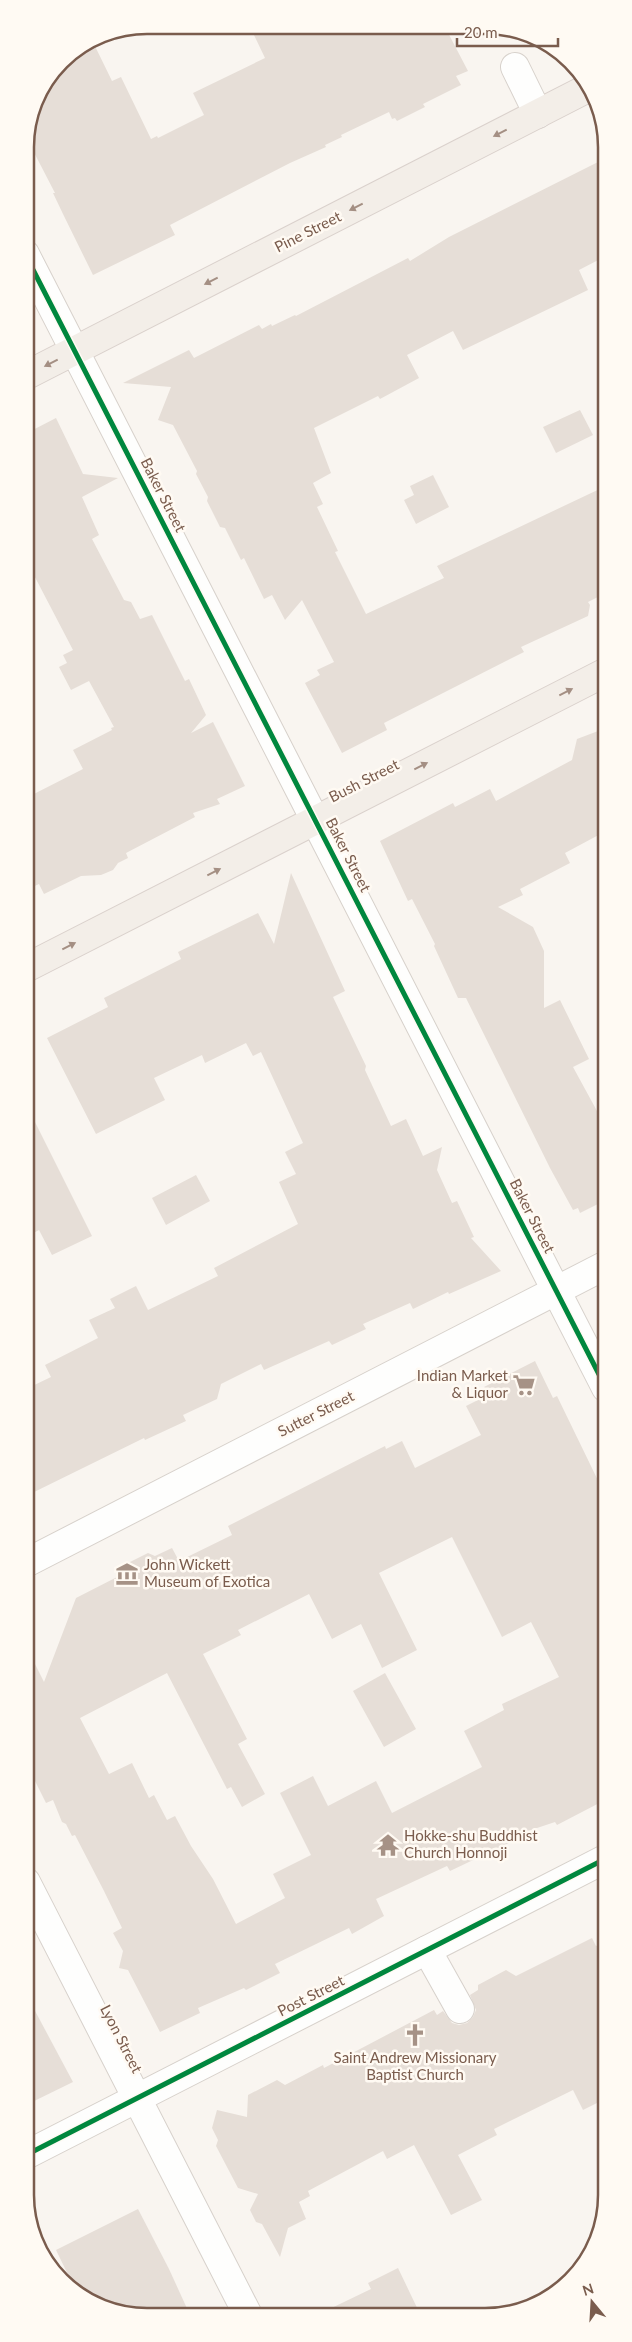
<svg xmlns="http://www.w3.org/2000/svg" width="632" height="2342" viewBox="0 0 632 2342" font-family="Lato,sans-serif">
<rect width="100%" height="100%" fill="#f9f5f0"/>
<g fill="#e6ded7" fill-rule="evenodd">
<path d="M267,26L445,27L468,71L456,76L461,85L423,104L425,107L397,121L395,118L392,119L389,112L341,135L342,137L325,145L326,147L290,163L170,225L175,235L93,275L63,214L53,193H55L26,137L37,93L61,60L92,40L112,81L121,77L151,139L157,136L158,138L204,115L193,93L265,58L253,33Z"/>
<path d="M606,158V256L579,270L588,290L463,350L453,331L407,355L419,378L380,399L378,396L314,428L331,473L313,483L323,504L317,507L338,551L335,552L366,614L444,578L437,566L606,486V593L588,602L590,605L588,616L521,647L524,652L384,723L387,730L342,753L305,683L320,675L317,670L334,662L302,600L285,620L272,595L264,599L244,558L241,560L225,528L220,527L207,501L208,497L196,474L197,471L173,425L158,420L171,387L123,383L189,350L194,358L259,325L262,329L271,324L272,326L295,315L296,316L408,258L410,261L449,237Z"/>
<path d="M580,410L593,435L556,453L543,427Z"/>
<path d="M56,418L83,474L118,478L82,497L99,535L92,539L124,600L131,602L140,619L152,615L185,681L189,679L206,715L191,733L213,722L245,786L217,799L220,804L193,813L195,817L126,853L128,858L118,863L113,870L101,875L81,876L44,894L39,884L26,890V798L83,769L73,750L112,730L111,728L114,727L89,681L71,690L59,667L67,663L63,655L73,650L25,558V434Z"/>
<path d="M433,475L449,507L416,524L404,500L414,495L410,486Z"/>
<path d="M606,728V831L565,853L570,863L520,889L523,895L498,907L533,927L544,951V1008L560,1000L589,1059L573,1067L597,1111L606,1107V1200L580,1213L578,1208L573,1210L550,1168L466,998H458L434,946L435,944L412,899L408,901L380,841L453,803L455,807L490,789L496,801L572,760L577,739Z"/>
<path d="M291,873L345,991L333,997L366,1066L365,1070L391,1126L406,1119L423,1156L442,1147L437,1170L452,1203L457,1201L474,1237L471,1238L501,1271L449,1294L448,1292L413,1309L410,1303L363,1324L366,1329L332,1345L329,1341L264,1370L261,1364L221,1384L217,1399L183,1415L186,1421L145,1440L144,1438L26,1496V1389L51,1377L45,1365L98,1338L89,1320L115,1308L110,1299L136,1286L148,1310L218,1276L214,1268L298,1224L279,1182L296,1174L285,1152L303,1143L261,1052L253,1056L246,1043L205,1063L202,1055L154,1078L165,1100L96,1134L47,1038L108,1007L104,998L181,959L178,952L258,913L274,944Z"/>
<path d="M26,1104L92,1236L52,1255L39,1230L26,1237Z"/>
<path d="M196,1175L210,1201L166,1225L152,1198Z"/>
<path d="M535,1361L553,1398L557,1396L606,1497L607,1799L557,1825L555,1822L510,1837L511,1842L450,1871L447,1866L376,1899L384,1916L352,1934L349,1928L275,1964L280,1973L246,1990L244,1988L198,2008L200,2013L160,2032L128,1970L119,1968L123,1951L113,1933L122,1928L104,1891L75,1835L72,1836L66,1824L62,1822L53,1800L46,1803L26,1763V1646L44,1682L76,1598L119,1576L116,1569L148,1553L155,1556L172,1548L179,1561L232,1535L228,1526L385,1446L386,1449L402,1441L415,1468L481,1435L466,1406L488,1395L484,1387ZM452,1537L502,1637L531,1622L559,1677L502,1704L504,1710L464,1731L482,1767L392,1813L376,1781L328,1806L313,1776L280,1793L311,1855L273,1874L285,1898L236,1924L213,1879L191,1846L175,1816L167,1820L154,1795L149,1798L132,1763L109,1774L80,1718L167,1673L227,1789L231,1787L242,1807L265,1794L238,1744L247,1739L203,1654L241,1635L238,1630L309,1594L332,1639L361,1624L382,1668L417,1650L379,1573Z"/>
<path d="M385,1673L416,1729L384,1747L353,1691Z"/>
<path d="M592,1938L596,1946L607,1940V2098L583,2110L573,2090L494,2129L497,2135L458,2155L482,2200L451,2215L414,2145L387,2159L383,2151L308,2191L310,2196L299,2202L306,2219L288,2228L280,2257L262,2224L256,2222L250,2210L258,2194L238,2188L216,2146L218,2140L212,2128L217,2110L247,2117L248,2095L277,2080L285,2085L323,2065L324,2068L434,2010L437,2015L443,2011L452,2023L459,2025L467,2023L473,2017L476,2010L470,1995L478,1990V1985L506,1970L516,1976Z"/>
<path d="M26,1994L73,2082L26,2105Z"/>
<path d="M138,2209L169,2269L190,2315H123L75,2289L56,2250Z"/>
<path d="M398,2268L421,2316L317,2315L371,2289L368,2283Z"/>
</g>
<g fill="none" stroke-linecap="round" stroke-linejoin="round">
<defs>
<g id="minor">
<path d="M515,67L538,114"/>
<path d="M25,254L606,1388"/>
<path d="M26,1563L606,1265"/>
<path d="M26,1882L248,2315"/>
<path d="M427,1950L460,2009"/>
<path d="M26,2155L607,1858"/>
</g>
<g id="major">
<path d="M25,376L590,87"/>
<path d="M26,968L606,672"/>
</g>
</defs>
<use href="#minor" stroke="#d7d1cb" stroke-width="30"/>
<use href="#major" stroke="#dad1cc" stroke-width="30"/>
<use href="#minor" stroke="#fefefd" stroke-width="28"/>
<use href="#major" stroke="#f3eee8" stroke-width="28"/>
<defs>
<g id="cycleway">
<path d="M25,254L606,1388"/>
<path d="M26,2155L607,1858"/>
</g>
</defs>
<use href="#cycleway" stroke="#fffaf3" stroke-width="8"/>
<use href="#cycleway" stroke="#00873e" stroke-width="5"/>
</g>
<defs><path id="oneway-solid" d="M-6-.8H1V-3.2L6.5 0L1 3.2V.8H-6Z" transform="scale(1.25)"/></defs>
<g fill="#a48f83">
<use href="#oneway-solid" transform="translate(500 133) rotate(153)"/>
<use href="#oneway-solid" transform="translate(356 207) rotate(153)"/>
<use href="#oneway-solid" transform="translate(211 281) rotate(153)"/>
<use href="#oneway-solid" transform="translate(51 363) rotate(153)"/>
<use href="#oneway-solid" transform="translate(566 692) rotate(-27)"/>
<use href="#oneway-solid" transform="translate(421 766) rotate(-27)"/>
<use href="#oneway-solid" transform="translate(214 872) rotate(-27)"/>
<use href="#oneway-solid" transform="translate(69 946) rotate(-27)"/>
</g>
<defs>
<symbol id="supermarket-bare" viewBox="-9 -9 18 18"><path d="M-6-5.5h2.5l.6 2H6L4.5 2H-2.5L-4.4-4H-6ZM-1.5 3.2a1.3 1.3 0 1 0 .1 0ZM3 3.2a1.3 1.3 0 1 0 .1 0Z" fill="#a69286" stroke="#fffaf3" stroke-width="2.5" paint-order="stroke"/></symbol>
<symbol id="museum-bare" viewBox="-9 -9 18 18"><path d="M0-6L6-3V-2H-6V-3ZM-5-1h2V3h-2ZM-1-1h2V3h-2ZM3-1h2V3H3ZM-6 4H6V6H-6Z" fill="#a69286" stroke="#fffaf3" stroke-width="2.5" paint-order="stroke"/></symbol>
<symbol id="temple-bare" viewBox="-9 -9 18 18"><path d="M0-6L5-2H3V0L6.5 2.5H4V6H1.5V3h-3V6H-4V2.5H-6.5L-3 0V-2H-5Z" fill="#a69286" stroke="#fffaf3" stroke-width="2.5" paint-order="stroke"/></symbol>
<symbol id="church-bare" viewBox="-9 -9 18 18"><path d="M-1.2-6h2.4v3.5h3.3v2.4h-3.3V6h-2.4V-.1h-3.3v-2.4h3.3Z" fill="#a69286" stroke="#fffaf3" stroke-width="2.5" paint-order="stroke"/></symbol>
</defs>
<g fill-rule="evenodd">
<use href="#supermarket-bare" x="508" y="1369" width="32" height="32"/>
<use href="#museum-bare" x="111" y="1558" width="32" height="32"/>
<use href="#temple-bare" x="372" y="1829" width="32" height="32"/>
<use href="#church-bare" x="399" y="2019" width="32" height="32"/>
</g>
<g text-anchor="middle" stroke-width="5" stroke-linejoin="round" paint-order="stroke">
<g font-size="15" fill="#7a5c4d" stroke="#fffaf3">
<text transform="translate(308 232) rotate(-27)" y="5">Pine Street</text>
<text transform="translate(163 495) rotate(63)" y="5">Baker Street</text>
<text transform="translate(364 781) rotate(-27)" y="5">Bush Street</text>
<text transform="translate(348 855) rotate(63)" y="5">Baker Street</text>
<text transform="translate(532 1216) rotate(63)" y="5">Baker Street</text>
<text transform="translate(316 1414) rotate(-27)" y="5">Sutter Street</text>
<text transform="translate(311 1996) rotate(-27)" y="5">Post Street</text>
<text transform="translate(121 2039) rotate(63)" y="5">Lyon Street</text>
</g>
<g font-size="15" fill="#7a5c4d" stroke="#fffaf3" text-anchor="start">
<text x="508" y="1381" text-anchor="end">Indian Market<tspan x="508" dy="17">&amp; Liquor</tspan></text>
<text x="144" y="1570">John Wickett<tspan x="144" dy="17">Museum of Exotica</tspan></text>
<text x="404" y="1841">Hokke-shu Buddhist<tspan x="404" dy="17">Church Honnoji</tspan></text>
<text x="415" y="2063" text-anchor="middle">Saint Andrew Missionary<tspan x="415" dy="17">Baptist Church</tspan></text>
</g>
</g>
<path d="M0 0H632V2342H0ZM147 34H485A113 113 0 0 1 598 147V2195A113 113 0 0 1 485 2308H147A113 113 0 0 1 34 2195V147A113 113 0 0 1 147 34Z" fill="#fffaf3" fill-rule="evenodd"/>
<path fill="none" stroke="#7a5c4d" stroke-width="2.5" d="M147 34H485A113 113 0 0 1 598 147V2195A113 113 0 0 1 485 2308H147A113 113 0 0 1 34 2195V147A113 113 0 0 1 147 34Z"/>
<g transform="translate(592 2302) rotate(342)" stroke="#fffaf3" stroke-width="4" paint-order="stroke">
<path d="M0-4L9 19L0 12L-9 19Z" fill="#7a5c4d"/>
<text y="-8" font-size="14" font-weight="bold" text-anchor="middle" fill="#7a5c4d">N</text>
</g>
<path d="M457 38v8h101v-8" fill="none" stroke="#7a5c4d" stroke-width="2.5"/>
<text x="464" y="38" font-size="15" fill="#7a5c4d" stroke="#fffaf3" stroke-width="4" paint-order="stroke">20 m</text>
</svg>
